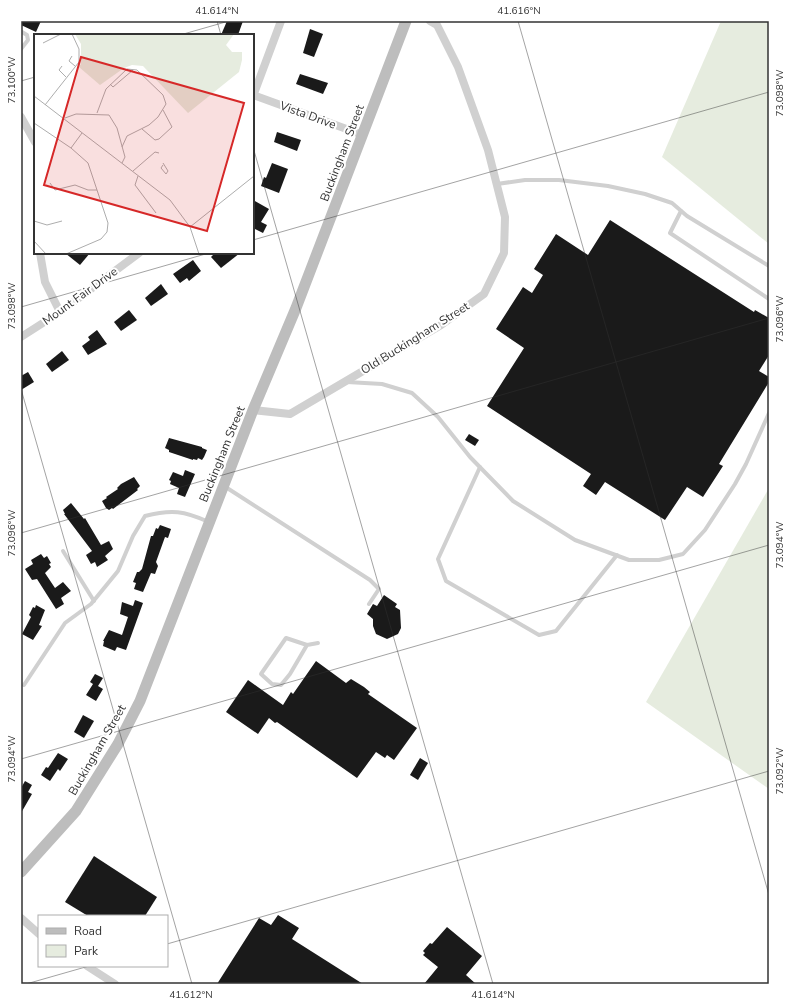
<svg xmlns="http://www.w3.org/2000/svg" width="790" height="1005" viewBox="0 0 790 1005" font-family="'Nunito Sans',sans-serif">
<rect width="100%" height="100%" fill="#fff"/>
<g fill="#e6ecdf">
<path d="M721,21H769V244L662,157Z"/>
<path d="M769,488V789L646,702Z"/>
</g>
<g fill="#1a1a1a">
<path d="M21,21H41L36,32L21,25Z"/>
<path d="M227,21H243L238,35H221Z"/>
<path d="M310,29L323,34L314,57L303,53Z"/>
<path d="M300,74L328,83L323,94L296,84Z"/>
<path d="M277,132L301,140L297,151L274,142Z"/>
<path d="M272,163L288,169L279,193L261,186L264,177L266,178Z"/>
<path d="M253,200L269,209L261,222L267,225L263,233L253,228Z"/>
<path d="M610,220L754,312L755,310L769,318V355L759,371L769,377V382L719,464L723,466L703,497L687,487L665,520L605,482L596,495L583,486L591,474L487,406L524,348L496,329L523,287L532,293L543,275L534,269L556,234L588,255Z"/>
<path d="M65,253H90L80,265Z"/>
<path d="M215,253H240L221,268L211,257Z"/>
<path d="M193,260L201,271L189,281L187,278L180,283L173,274Z"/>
<path d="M161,284L168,294L151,306L145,298Z"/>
<path d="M129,310L137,320L121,331L114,322Z"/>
<path d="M97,330L107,344L88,355L82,346L90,340L88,337Z"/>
<path d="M62,351L69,360L52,372L46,364Z"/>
<path d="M28,372L34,382L21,390V376Z"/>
<path d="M469,434L479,440L475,446L465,440Z"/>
<path d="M169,438L202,447V448L207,450L204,457L202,460L198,458L197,460L193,459V460L169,452V450L165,448Z"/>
<path d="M185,470L195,474L185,497L177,494L179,488L170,484L171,481L169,480L173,472L183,476Z"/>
<path d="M134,477L140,486L137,489L138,490L113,509L112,508L109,510L106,508L102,501L107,498L106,497L118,489L117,488L121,484Z"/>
<path d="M71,503L84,519L85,518L101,545L109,541L113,549L105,556L108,560L97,567L95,562L91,564L86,555L92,551L64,514H65L63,510Z"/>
<path d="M160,525L171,529L168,538L165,537L156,562L158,566L155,574L151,573L143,592L134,589L136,583L133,582L137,572H139L142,569L151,536H153L156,528L158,529Z"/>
<path d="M41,554L44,558L47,556L51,563L49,564L51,567L45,573L55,588L63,582L71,591L61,598L64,604L56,609L37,579L32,580L25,569L33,564L31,560Z"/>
<path d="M384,595L397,604L395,607L400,610L401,628L398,634L387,639L376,634L373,626V619L367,614L373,604L377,606Z"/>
<path d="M135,600L143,603L126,650L117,647L115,651L103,646L104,641H103L109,630L122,635L128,617L120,614L122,602L133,606Z"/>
<path d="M36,605L45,610L39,625L42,626L33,640L22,634L31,617L29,615L33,607L35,608Z"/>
<path d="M316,661L346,683L351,679L364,687L370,692L368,694L417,728L394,760L387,755L385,758L376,752L357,778L277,722L275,723L269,718L258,734L226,712L248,680L283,705L291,692L293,694Z"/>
<path d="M95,674L103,678L98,686L103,689L96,701L86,695L93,684L90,682Z"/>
<path d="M83,715L94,721L84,738L74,732Z"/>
<path d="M58,753L68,759L60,771L58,769L50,781L41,775L46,767L48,768Z"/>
<path d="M420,758L428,763L418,780L410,775Z"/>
<path d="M25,781L32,785L28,792L32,794L21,813V788Z"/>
<path d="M94,856L157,897L145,916H88L65,902Z"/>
<path d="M278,915L299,928L292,939L363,984H217L259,918L271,925Z"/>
<path d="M447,927L482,956L466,975L476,984H424L438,967L423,955L425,953L423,951L430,943L432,944Z"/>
</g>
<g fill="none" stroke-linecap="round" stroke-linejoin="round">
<g stroke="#d0d0d0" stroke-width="4">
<path d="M21,49L28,40L27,35L22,32"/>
<path d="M497,184L525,180H559L608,186L645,194L672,203L687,216L769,266"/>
<path d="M681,211L670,233L769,299"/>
<path d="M347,382L382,384L412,393L438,417L470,457L513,501L575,540L629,560H659L683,554L705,530L735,484L746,464L769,413"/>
<path d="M480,467L438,559L446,581L539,635L556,631L617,555"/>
<path d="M224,486L370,580L379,589L369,604"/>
<path d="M63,551L94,601"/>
<path d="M307,645L286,638L261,674L272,684L281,685L290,674L307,645L318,643"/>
<path d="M24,685L65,623L91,604L118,571L133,536L145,516C172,509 184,511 209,522"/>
</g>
<g stroke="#d0d0d0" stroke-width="8">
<path d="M253,95L363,135"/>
<path d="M253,96L281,21"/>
<path d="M21,117L35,142"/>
<path d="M40,253L45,282L60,312"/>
<path d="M21,337L60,312L139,253"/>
<path d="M253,410L290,414L441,325L484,294L504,253L505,217L488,150L458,67L437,25L430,21"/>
<path d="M21,918L39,934"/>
<path d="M87,966L115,984"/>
</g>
<path stroke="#bdbdbd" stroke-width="11" d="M21,872L76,811L118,744L140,701L253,410L296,308L406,21"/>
</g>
<path fill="none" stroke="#333" stroke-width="1" stroke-opacity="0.45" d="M217,21L221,35M518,21L769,895M180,35L229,21M21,81L35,77M253,147L493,984M253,240L769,92M21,307L209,253M21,389L192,984M21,533L769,318M21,759L769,545M167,944L769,771M26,984L89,966"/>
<g text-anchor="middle" stroke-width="4" stroke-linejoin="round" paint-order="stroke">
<g font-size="12" fill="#333" stroke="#fff">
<text transform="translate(308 115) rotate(20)" y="4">Vista Drive</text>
<text transform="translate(342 153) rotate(-69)" y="4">Buckingham Street</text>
<text transform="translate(80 296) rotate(-36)" y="4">Mount Fair Drive</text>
<text transform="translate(415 338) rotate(-32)" y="4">Old Buckingham Street</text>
<text transform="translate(222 454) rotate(-68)" y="4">Buckingham Street</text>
<text transform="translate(97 750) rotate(-60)" y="4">Buckingham Street</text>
</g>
</g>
<g transform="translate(34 34)">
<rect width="220" height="220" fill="#fff"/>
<path d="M41,0H200L192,11L198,18H208V26L205,38L154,79L109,32L98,31L90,34L66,51L45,33L47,30V10Z" fill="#e6ecdf"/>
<path fill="none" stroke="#adadad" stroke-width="1" d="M9,9L27,0M38,22L35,27L41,32M28,32L25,36L32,43M76,50L79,53L99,36M0,62L136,166L156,193L165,220M11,71L45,28V15L38,0M63,79L72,55L93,35L103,36L129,61L132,70L124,83L115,91L93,102L88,113M31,84L42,80L75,81L83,94L91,123L88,129M0,89L37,114L54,129L74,189L73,198L67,205L32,220M108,95L121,106L125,105L138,93L129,76M37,114L48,99M129,131L127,134L132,140L134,137L129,129M99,137L121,118L125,119M104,142L101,151L122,179M16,149L21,156L41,151L54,156H63M0,187L13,191L28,187M156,193L220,142M0,207L12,220"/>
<path fill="#d62828" fill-opacity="0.15" stroke="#d62828" stroke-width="2" d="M47,23L210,69L173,197L10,151Z"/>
<rect width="220" height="220" fill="none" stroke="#333" stroke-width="2"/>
</g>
<rect width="790" height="1005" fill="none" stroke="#ffffff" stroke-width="44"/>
<rect x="38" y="915" width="130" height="52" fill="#ffffff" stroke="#adadad"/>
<rect x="46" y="928" width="20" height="6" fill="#bdbdbd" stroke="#adadad"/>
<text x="74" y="935" font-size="12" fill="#333333">Road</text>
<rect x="46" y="945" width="20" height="12" fill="#e6ecdf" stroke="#adadad"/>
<text x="74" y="955" font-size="12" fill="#333333">Park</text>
<rect x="22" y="22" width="746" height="961" fill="none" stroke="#333" stroke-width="1.5"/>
<g font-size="10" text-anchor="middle" fill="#333">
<text x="217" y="14">41.614°N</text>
<text x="519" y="14">41.616°N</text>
<text transform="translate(11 80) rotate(-90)" y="4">73.100°W</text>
<text transform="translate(779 93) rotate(-90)" y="4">73.098°W</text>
<text transform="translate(11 306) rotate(-90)" y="4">73.098°W</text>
<text transform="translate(779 319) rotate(-90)" y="4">73.096°W</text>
<text transform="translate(11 533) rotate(-90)" y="4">73.096°W</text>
<text transform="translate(779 545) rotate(-90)" y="4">73.094°W</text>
<text transform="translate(11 759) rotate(-90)" y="4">73.094°W</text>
<text transform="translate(779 771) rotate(-90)" y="4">73.092°W</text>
<text x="191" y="998">41.612°N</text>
<text x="493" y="998">41.614°N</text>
</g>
</svg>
